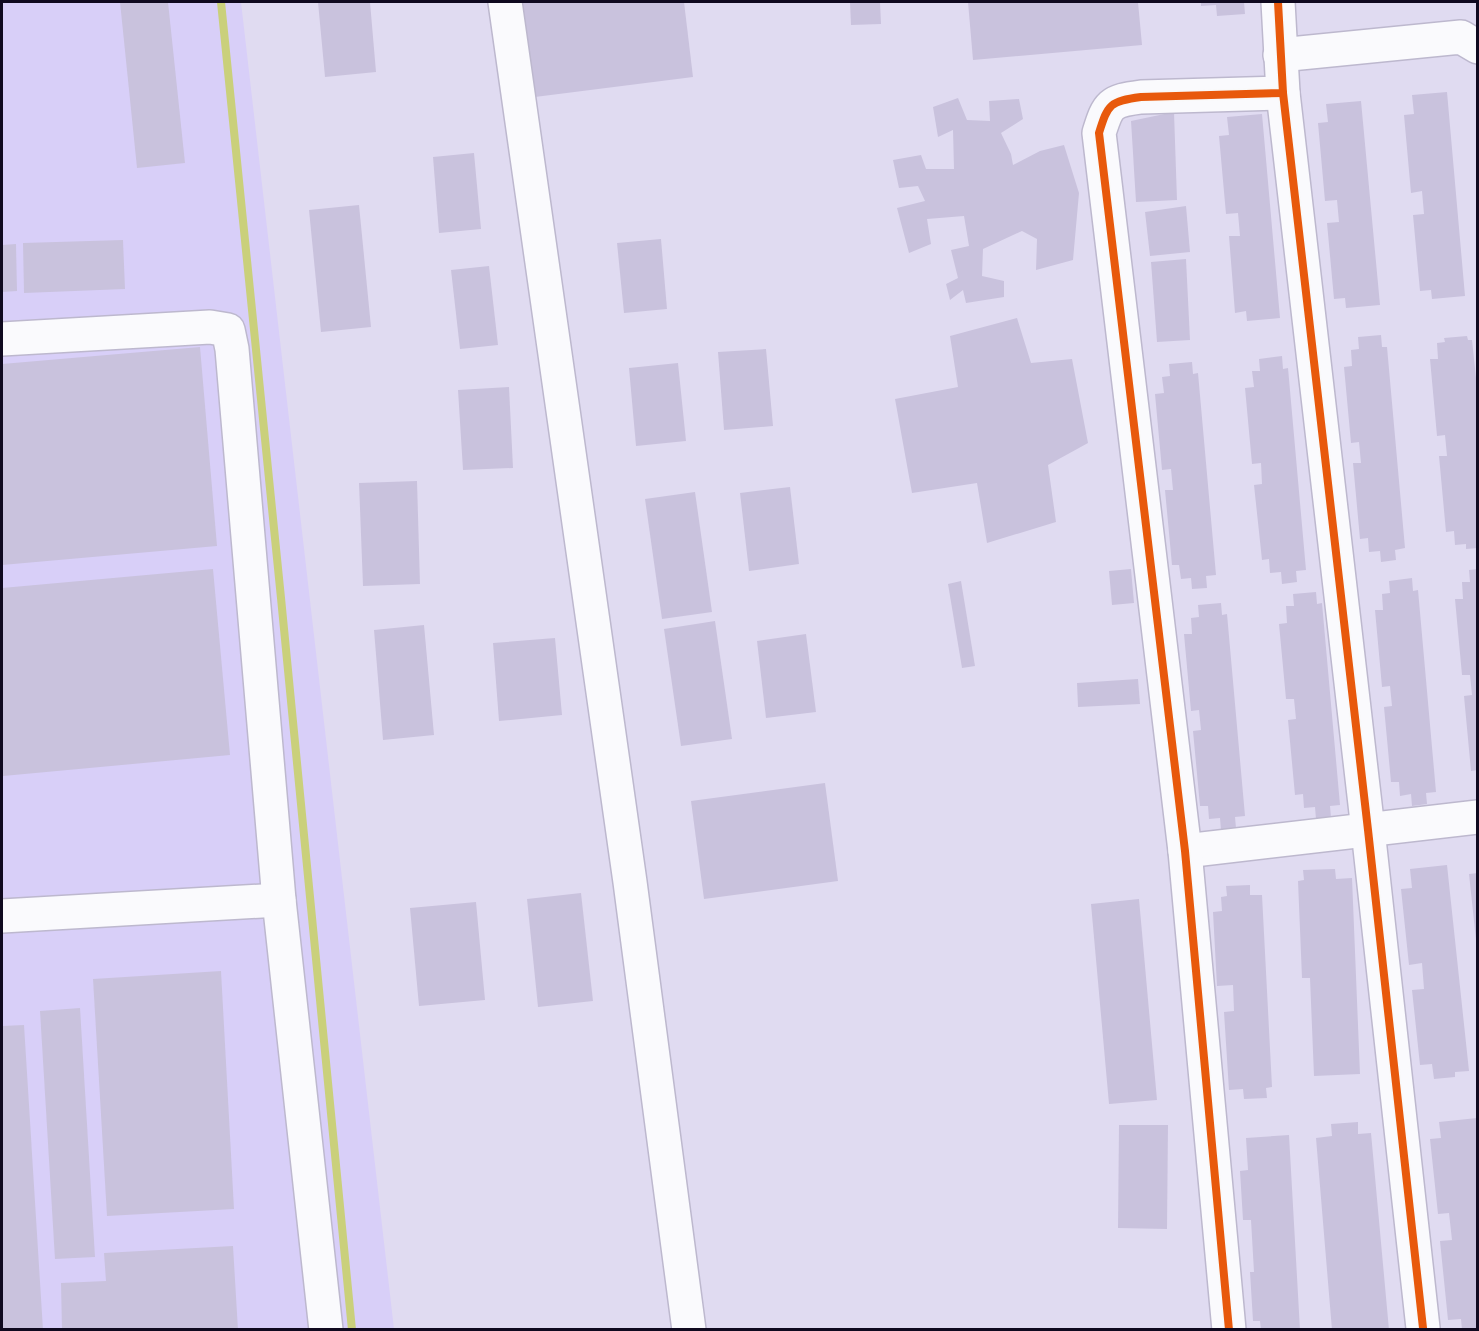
<svg xmlns="http://www.w3.org/2000/svg" width="1479" height="1331" viewBox="0 0 1479 1331" font-family="'PT Sans Narrow',sans-serif">
<rect width="100%" height="100%" fill="#e0dbf1"/>
<path fill="#d8cff8" d="M2,2H241L394,1329L2,1330Z"/>
<g fill="none" stroke-linecap="round" stroke-linejoin="round">
<path stroke="#cad07b" stroke-width="8" d="M221,2L281,598L352,1330"/>
</g>
<g fill="#c9c2dd">
<path d="M120,2H168L185,163L137,168Z"/>
<path d="M318,2H370L376,72L325,77Z"/>
<path d="M515,2H684L693,77L527,98Z"/>
<path d="M850,2H880L881,24L851,25Z"/>
<path d="M968,2H1138L1142,45L973,60Z"/>
<path d="M1201,2H1244L1245,14L1217,16L1216,5L1201,6Z"/>
<path d="M1447,92L1465,296L1432,299L1431,290L1420,291L1413,215L1424,214L1422,191L1411,193L1404,115L1414,114L1412,95Z"/>
<path d="M958,98L967,120L990,121L989,101L1019,99L1023,119L1001,133L1011,154L1013,165L1040,151L1064,145L1079,193L1073,260L1036,270L1037,239L1022,231L983,249L982,276L1004,281V297L966,303L963,290L950,300L946,284L958,278L951,250L969,246L964,216L927,219L931,244L909,253L897,208L925,201L918,186L899,188L893,160L921,155L926,169H954L953,130L938,137L933,107Z"/>
<path d="M1361,101L1380,305L1346,308L1345,298L1334,299L1327,223L1339,222L1337,200L1325,201L1318,123L1328,122L1326,104Z"/>
<path d="M1174,112L1177,200L1136,202L1131,121Z"/>
<path d="M1262,114L1280,318L1247,321L1246,311L1235,313L1229,236H1240L1238,213L1226,214L1219,136L1229,135L1227,117Z"/>
<path d="M474,153L481,229L439,233L433,157Z"/>
<path d="M359,205L371,327L321,332L309,210Z"/>
<path d="M1186,206L1190,252L1150,256L1145,212Z"/>
<path d="M661,239L667,309L624,313L617,243Z"/>
<path d="M123,240L125,289L24,293L23,243Z"/>
<path d="M16,244L17,291L2,292V245Z"/>
<path d="M1186,259L1190,340L1157,342L1151,262Z"/>
<path d="M489,266L498,345L460,349L451,270Z"/>
<path d="M1017,318L1031,363L1072,359L1088,443L1048,465L1056,522L987,543L977,483L912,493L895,399L958,387L950,336Z"/>
<path d="M1381,335L1382,347H1387L1405,548L1395,550L1396,560L1381,562L1380,551L1369,552L1368,538L1360,539L1353,463H1361L1359,442L1351,443L1344,367L1352,366L1351,350L1359,349L1358,337Z"/>
<path d="M1467,336L1468,340H1472L1478,397V548L1466,549V544L1455,545L1454,531L1446,532L1439,456H1447L1445,435L1437,436L1430,359H1438L1437,343L1445,342L1444,338Z"/>
<path d="M200,347L217,546L2,565V364Z"/>
<path d="M766,349L773,426L724,430L718,352Z"/>
<path d="M1282,356L1283,369L1288,368L1306,570L1296,571L1297,582L1282,584L1281,572L1270,573L1269,559L1262,560L1254,485L1262,484L1261,463L1252,464L1245,388L1254,387L1252,371H1260L1259,359Z"/>
<path d="M1192,362L1193,374L1198,373L1216,575L1206,576L1207,588L1192,589L1191,578L1181,579L1179,565H1172L1165,490H1173L1171,469L1162,470L1155,394L1164,393L1162,377L1170,376L1169,364Z"/>
<path d="M678,363L686,441L636,446L629,368Z"/>
<path d="M509,387L513,468L463,470L458,390Z"/>
<path d="M417,481L420,584L363,586L359,483Z"/>
<path d="M790,487L799,564L749,571L740,493Z"/>
<path d="M695,492L712,612L662,619L645,499Z"/>
<path d="M213,569L230,755L3,776L2,588Z"/>
<path d="M1131,569L1134,603L1112,605L1109,571Z"/>
<path d="M1478,569V770L1471,771L1464,696L1472,695L1470,675H1462L1455,599H1463L1462,582H1470L1469,570Z"/>
<path d="M1412,578L1413,591L1418,590L1436,792L1426,793L1427,804L1412,806L1411,794L1400,796L1399,782H1391L1384,707L1392,706L1390,686L1382,687L1375,610H1383L1382,594L1390,593L1389,581Z"/>
<path d="M961,581L975,666L962,668L948,584Z"/>
<path d="M1316,592L1317,604L1322,603L1340,805L1330,806L1331,818L1316,819L1315,807L1304,808L1303,794L1295,795L1288,720L1296,719L1294,699H1286L1279,624L1287,623L1286,606H1294L1293,594Z"/>
<path d="M1221,603L1222,615L1227,614L1245,816L1235,817L1236,828L1221,830L1220,818L1209,819L1208,806H1200L1193,731L1201,730L1199,710L1191,711L1184,634H1192L1191,618L1199,617L1198,605Z"/>
<path d="M715,621L732,739L681,746L664,629Z"/>
<path d="M424,625L434,735L383,740L374,630Z"/>
<path d="M806,634L816,712L766,718L757,641Z"/>
<path d="M555,638L562,715L499,721L493,643Z"/>
<path d="M1138,679L1140,704L1078,707L1077,683Z"/>
<path d="M825,783L838,881L704,899L691,801Z"/>
<path d="M1447,865L1469,1071L1455,1072V1077L1434,1079L1432,1064L1420,1065L1412,990L1424,989L1422,963L1409,965L1401,889L1412,888L1410,869Z"/>
<path d="M1335,869L1336,879L1352,878L1360,1074L1314,1076L1310,978H1302L1298,881L1304,880L1303,870Z"/>
<path d="M1478,873V940H1476L1469,874Z"/>
<path d="M1250,885V895H1262L1272,1087L1266,1088L1267,1098L1244,1099L1243,1089L1229,1090L1224,1012L1234,1011L1233,985L1217,986L1213,912L1222,911L1221,897L1227,896L1226,886Z"/>
<path d="M581,893L593,1001L538,1007L527,899Z"/>
<path d="M1139,899L1157,1100L1109,1104L1091,904Z"/>
<path d="M476,902L485,1000L419,1006L410,908Z"/>
<path d="M221,971L234,1209L107,1216L93,979Z"/>
<path d="M80,1008L95,1257L55,1259L40,1011Z"/>
<path d="M24,1025L43,1330H2V1026Z"/>
<path d="M1477,1118L1478,1330H1462L1461,1319L1448,1320L1440,1241L1452,1240L1449,1213L1438,1214L1430,1139L1441,1138L1439,1122Z"/>
<path d="M1358,1122V1134L1371,1133L1389,1330H1332L1316,1138L1332,1136L1331,1124Z"/>
<path d="M1119,1125H1168L1167,1229L1118,1228Z"/>
<path d="M1289,1135L1300,1330H1261L1260,1321H1253L1250,1272H1254L1251,1220H1243L1240,1171L1248,1170L1246,1138Z"/>
<path d="M233,1246L238,1330H62L61,1283L106,1281L104,1253Z"/>
</g>
<g fill="none" stroke-linecap="round" stroke-linejoin="round">
<defs>
<g id="minor">
<path d="M505,2L630,882L689,1330"/>
<path d="M1280,55L1461,37L1478,47"/>
<path d="M1283,93L1368,830L1423,1328"/>
<path d="M2,339L210,327L228,330L232,349L279,900L326,1330"/>
<path d="M1185,851L1478,817"/>
<path d="M2,916L279,900"/>
<path d="M1229,1330L1185,851L1099,133C1108,104 1110,101 1141,97L1283,93L1278,2"/>
</g>
</defs>
<use href="#minor" stroke="#bdb8ce" stroke-width="36"/>
<use href="#minor" stroke="#fafafd" stroke-width="33"/>
<defs>
<g id="cycleway">
<path d="M1283,93L1368,830L1423,1328"/>
<path d="M1229,1330L1185,851L1099,133C1108,104 1110,101 1141,97L1283,93L1278,2"/>
</g>
</defs>
<use href="#cycleway" stroke="#f9f9f9" stroke-width="11"/>
<use href="#cycleway" stroke="#e8590c" stroke-width="8"/>
</g>
<rect width="1479" height="1331" fill="none" stroke="#0f091f" stroke-width="6"/>
</svg>
